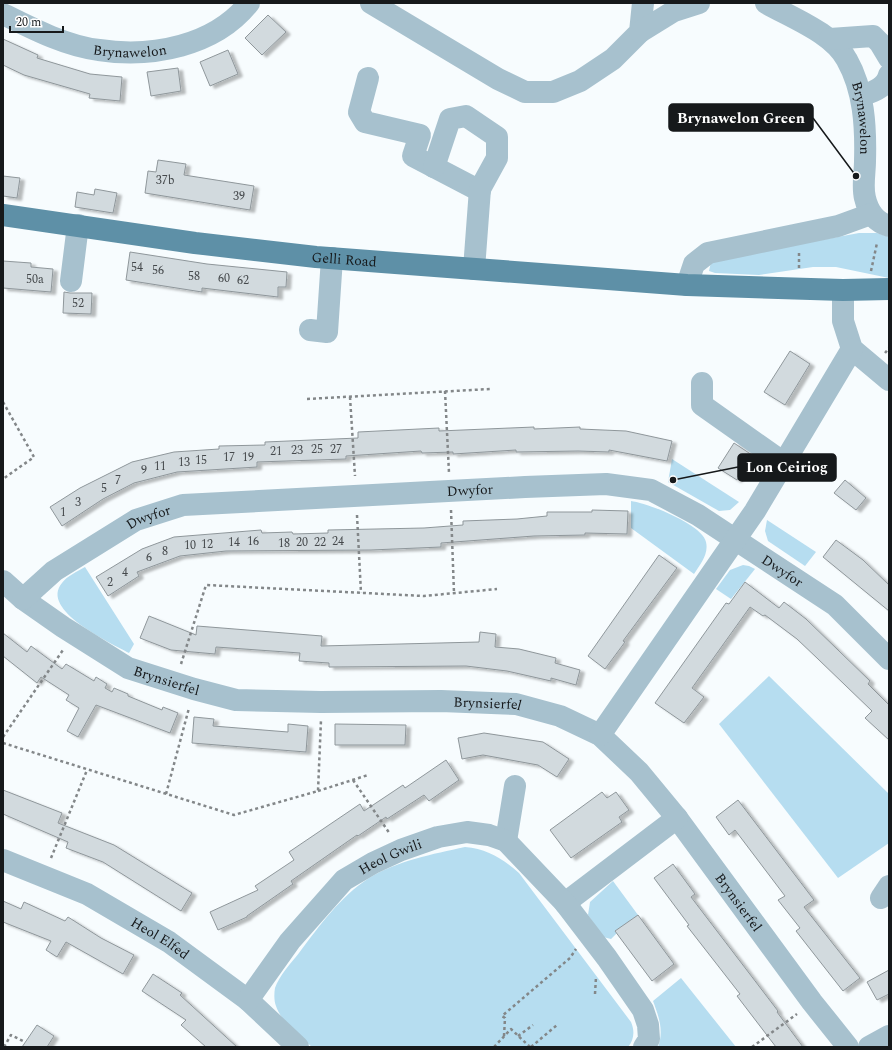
<svg xmlns="http://www.w3.org/2000/svg" width="892" height="1050" viewBox="0 0 892 1050" font-family="Spectral,serif">
<defs>
<filter id="shadow"><feDropShadow dx="4.5" dy="2.5" stdDeviation="1" flood-color="#0004"/></filter>
</defs>
<rect width="100%" height="100%" fill="#f7fcfe"/>
<g fill="#b6ddf0">
<path d="M859,233H877L889,237V278L836,267H813L759,275L715,273L709,271L711,262L725,258Z"/>
<path d="M672,459L739,502L730,510L719,511L668,482Z"/>
<path d="M631,501C648,503 703,525 706,542C709,554 700,565 694,574L631,528Z"/>
<path d="M767,520L816,552L805,566L768,541L765,531Z"/>
<path d="M743,565L749,566L755,569L731,599L716,589L730,570Z"/>
<path d="M85,567L134,644L129,653C111,643 39,610 62,583C67,576 78,571 85,567Z"/>
<path d="M769,676L889,794V843L838,878L719,724Z"/>
<path d="M465,847C487,849 502,858 519,873L631,1022C635,1031 634,1040 628,1047H312C300,1036 281,1022 276,1006C274,1001 274,994 275,988C279,976 291,963 299,953C320,925 340,897 369,878C397,861 433,854 465,847Z"/>
<path d="M613,881L638,915L616,931L617,933L611,939L603,937L588,915L590,902Z"/>
<path d="M681,978L736,1047H658C664,1031 659,1017 653,1001Z"/>
</g>
<g fill="#d2dade" stroke="#8f979b" filter="url(#shadow)">
<path d="M268,15L286,32L262,55L245,38Z"/>
<path d="M3,39L38,55L37,58L90,74L122,77L120,101L89,98L90,94L24,75L3,65Z"/>
<path d="M228,50L238,74L210,86L200,62Z"/>
<path d="M178,68L181,91L151,96L147,72Z"/>
<path d="M158,160L186,164L184,175L254,186L250,210L145,193L148,171L156,172Z"/>
<path d="M3,176L20,178L17,198L3,196Z"/>
<path d="M95,189L117,193L113,213L75,207L77,192L94,195Z"/>
<path d="M130,252L207,264L287,272L286,287H278V297L202,288V292L126,280Z"/>
<path d="M3,261L31,263V267L53,269L51,292L3,288Z"/>
<path d="M64,292L70,293H92L91,314L63,313Z"/>
<path d="M790,351L810,364L785,405L764,392Z"/>
<path d="M534,427V429L580,427V429L626,431L672,441L667,461L609,450V452L578,451L516,452V450L453,454V452L422,453L421,451L346,456V459L257,462V467L177,472L134,483L103,499L62,526L50,507L80,488L132,462L174,452L219,449V446L265,445V442L358,438V432L439,428V431Z"/>
<path d="M734,443L752,455L737,480L718,468Z"/>
<path d="M845,480L866,498L856,510L834,493Z"/>
<path d="M592,510L628,511L627,534L585,533V535L534,536L441,543V547L371,550L226,551L180,556L137,572L139,576L108,596L96,577L142,549L174,537L261,530L262,533L292,532L293,534L328,533V530L424,528L463,525V521L517,519L547,516V512H592Z"/>
<path d="M836,540L863,560L889,585V611L823,557Z"/>
<path d="M659,555L677,568L623,641L625,642L605,669L588,656Z"/>
<path d="M745,582L779,608L784,602L806,619L870,681L868,684L889,705V740L865,718L872,711L818,659L797,639L765,615L763,616L750,607L692,688L704,697L684,723L655,703L726,603L729,604Z"/>
<path d="M149,616L196,635L197,626L322,636L321,646L479,642L480,632L496,634L495,647L519,649L556,658L555,663L580,670L576,685L551,678V681L507,671L466,666L329,667V663L299,661L300,653L216,647L215,654L171,650L140,638Z"/>
<path d="M3,633L27,652L31,646L62,669L66,664L94,681L96,677L107,684L105,688L112,692L114,688L128,694V696L162,710L163,707L178,713L170,733L96,705L78,737L67,731L79,708L66,700L69,695L41,677L37,683L3,656Z"/>
<path d="M194,717L214,719L213,726L288,732V724L308,726L306,752L192,743Z"/>
<path d="M335,724L406,725L405,745H335Z"/>
<path d="M484,733L543,742L569,759L557,777L538,765L483,755L462,759L458,738Z"/>
<path d="M446,760L459,780L429,801L424,795L387,819L386,817L358,836L357,835L291,881L293,884L247,916V917L218,930L210,912L258,890L255,886L294,860L289,852L360,804L364,811L403,785L405,788Z"/>
<path d="M3,790L62,813L58,823L114,845L192,893L181,911L103,862L66,848L68,842L3,814Z"/>
<path d="M602,792L607,798L616,792L629,810L619,817L622,822L571,858L550,830Z"/>
<path d="M738,800L814,900L804,907L860,978L843,991L796,931L800,928L778,900L785,896L735,830L729,835L716,817Z"/>
<path d="M673,864L695,894L691,897L778,1011L777,1012L803,1047H776L737,996L740,994L687,926L689,925L654,878Z"/>
<path d="M3,901L21,909L24,902L65,921L68,917L101,938L134,955L123,974L66,942L57,957L46,950L51,941L3,922Z"/>
<path d="M638,915L674,964L652,981L615,931Z"/>
<path d="M889,970V994L877,1000L867,982Z"/>
<path d="M153,974L182,993L180,995L237,1047H206L181,1025L186,1020L142,991Z"/>
<path d="M37,1025L54,1036L47,1047H22Z"/>
</g>
<g fill="none" stroke-linecap="round" stroke-linejoin="round">
<g stroke="#838789" stroke-width="2.5" stroke-dasharray="3 3" stroke-linecap="butt">
<path d="M799,253V270"/>
<path d="M871,271L877,243"/>
<path d="M885,353L889,348"/>
<path d="M445,391L449,473"/>
<path d="M350,397L355,476"/>
<path d="M307,399L490,389"/>
<path d="M3,402L34,457L3,479"/>
<path d="M451,510L454,593"/>
<path d="M357,515L361,593"/>
<path d="M181,664L206,585L424,596L497,589"/>
<path d="M3,737L63,650"/>
<path d="M3,743L234,815L318,791L321,720"/>
<path d="M353,780L390,834"/>
<path d="M318,791L368,775"/>
<path d="M166,794L189,708"/>
<path d="M51,858L87,770"/>
<path d="M595,994L596,977"/>
<path d="M504,1036L505,1018L502,1016L570,958L576,949"/>
<path d="M518,1036L533,1025"/>
<path d="M4,1047L11,1035L23,1041"/>
<path d="M494,1047L511,1029L530,1047"/>
<path d="M531,1047L557,1025"/>
<path d="M752,1047L797,1014"/>
</g>
<g stroke="#a7c1ce" stroke-width="22">
<path d="M371,3L498,79L525,92H553L580,81L613,59L640,32L643,3"/>
<path id="s1" d="M766,3C792,18 833,33 847,60C864,90 866,127 865,161C865,172 862,187 865,198C868,211 875,222 889,226"/>
<path id="s2" d="M3,14C33,29 66,46 99,50C152,58 215,46 249,3"/>
<path d="M640,32L674,11L699,3"/>
<path d="M830,39L873,36L880,43L889,58"/>
<path d="M368,78L359,112L365,122L420,135L413,156L480,191"/>
<path d="M861,96C872,92 886,88 889,75"/>
<path d="M434,167L450,119L466,116L497,137V158L480,189L474,269"/>
<path d="M71,281L78,225"/>
<path d="M687,285L694,264L708,253L838,226L871,214"/>
<path d="M843,290V321L852,349L889,380"/>
<path d="M310,330L327,332L332,258"/>
<path d="M702,383V405L784,463"/>
<path id="s3" d="M3,581L23,599L63,627L128,668L194,689L236,700L321,702L441,701L516,704L560,716L600,735L639,772L677,818L812,1002L848,1047"/>
<path id="s4" d="M23,599L54,571L136,520L183,505L525,487L606,484L651,490L698,515L835,605L889,659"/>
<path d="M600,735L755,511L852,349"/>
<path d="M506,841L515,786"/>
<path id="s5" d="M3,860L87,894L169,942L248,1000L298,1047"/>
<path d="M881,898L889,886"/>
<path d="M565,903L677,818"/>
<path id="s6" d="M248,1000L290,941L344,880L373,863L401,850L438,837L467,832L489,835L506,841L565,903L607,958L643,1010L648,1025L649,1039L644,1047"/>
<path d="M869,1047L889,1036"/>
</g>
<path stroke="#5e90a7" stroke-width="22" id="s7" d="M3,215L195,243L316,257L687,285L843,290L889,289"/>
</g>
<g text-anchor="middle" stroke-width="3.5" stroke-linejoin="round" paint-order="stroke">
<g font-size="12" fill="#45494c">
<text x="165" y="184">37b</text>
<text x="239" y="200">39</text>
<text x="137" y="271">54</text>
<text x="158" y="274">56</text>
<text x="194" y="280">58</text>
<text x="224" y="282">60</text>
<text x="35" y="283">50a</text>
<text x="243" y="284">62</text>
<text x="78" y="307">52</text>
<text x="317" y="453">25</text>
<text x="336" y="453">27</text>
<text x="297" y="454">23</text>
<text x="276" y="455">21</text>
<text x="229" y="461">17</text>
<text x="248" y="461">19</text>
<text x="201" y="464">15</text>
<text x="184" y="466">13</text>
<text x="160" y="470">11</text>
<text x="144" y="474">9</text>
<text x="118" y="484">7</text>
<text x="104" y="492">5</text>
<text x="78" y="506">3</text>
<text x="63" y="516">1</text>
<text x="253" y="545">16</text>
<text x="338" y="545">24</text>
<text x="234" y="546">14</text>
<text x="302" y="546">20</text>
<text x="320" y="546">22</text>
<text x="284" y="547">18</text>
<text x="207" y="548">12</text>
<text x="190" y="549">10</text>
<text x="165" y="555">8</text>
<text x="149" y="561">6</text>
<text x="125" y="576">4</text>
<text x="110" y="586">2</text>
</g>
<g font-size="14" fill="#16191b" stroke="#fff">
<text dy="5" stroke="none"><textPath href="#s2" startOffset="134">Brynawelon</textPath></text>
<text dy="5" stroke="none"><textPath href="#s1" startOffset="161">Brynawelon</textPath></text>
<text dy="5" stroke="none"><textPath href="#s7" startOffset="344">Gelli Road</textPath></text>
<text dy="5" stroke="none"><textPath href="#s4" startOffset="475">Dwyfor</textPath></text>
<text dy="5" stroke="none"><textPath href="#s4" startOffset="151">Dwyfor</textPath></text>
<text dy="5" stroke="none"><textPath href="#s4" startOffset="811">Dwyfor</textPath></text>
<text dy="5" stroke="none"><textPath href="#s3" startOffset="193">Brynsierfel</textPath></text>
<text dy="5" stroke="none"><textPath href="#s3" startOffset="517">Brynsierfel</textPath></text>
<text dy="5" stroke="none"><textPath href="#s6" startOffset="206">Heol Gwili</textPath></text>
<text dy="5" stroke="none"><textPath href="#s3" startOffset="853">Brynsierfel</textPath></text>
<text dy="5" stroke="none"><textPath href="#s5" startOffset="176">Heol Elfed</textPath></text>
</g>
</g>
<path fill="none" stroke="#16191b" stroke-width="1.5" d="M856 176L813 118M673 480L738 467"/>
<g fill="#16191b" stroke="#fff" stroke-width="1.5">
<circle cx="856" cy="176" r="4"/>
<circle cx="673" cy="480" r="4"/>
</g>
<g fill="#16191b" stroke="#16191b" stroke-width="1.5">
<rect x="669" y="104" width="144" height="27" rx="4"/>
<rect x="738" y="454" width="98" height="27" rx="4"/>
</g>
<g font-size="15" text-anchor="middle" font-weight="bold" fill="#fff">
<text x="741" y="123">Brynawelon Green</text>
<text x="787" y="472">Lon Ceiriog</text>
</g>
<rect width="892" height="1050" fill="none" stroke="#16191b" stroke-width="8"/>
<path d="M10 26v6h53v-6" fill="none" stroke="#16191b" stroke-width="2"/>
<text x="16" y="26" font-size="12" fill="#16191b" stroke="#ffffff" stroke-width="3" paint-order="stroke">20 m</text>
</svg>
